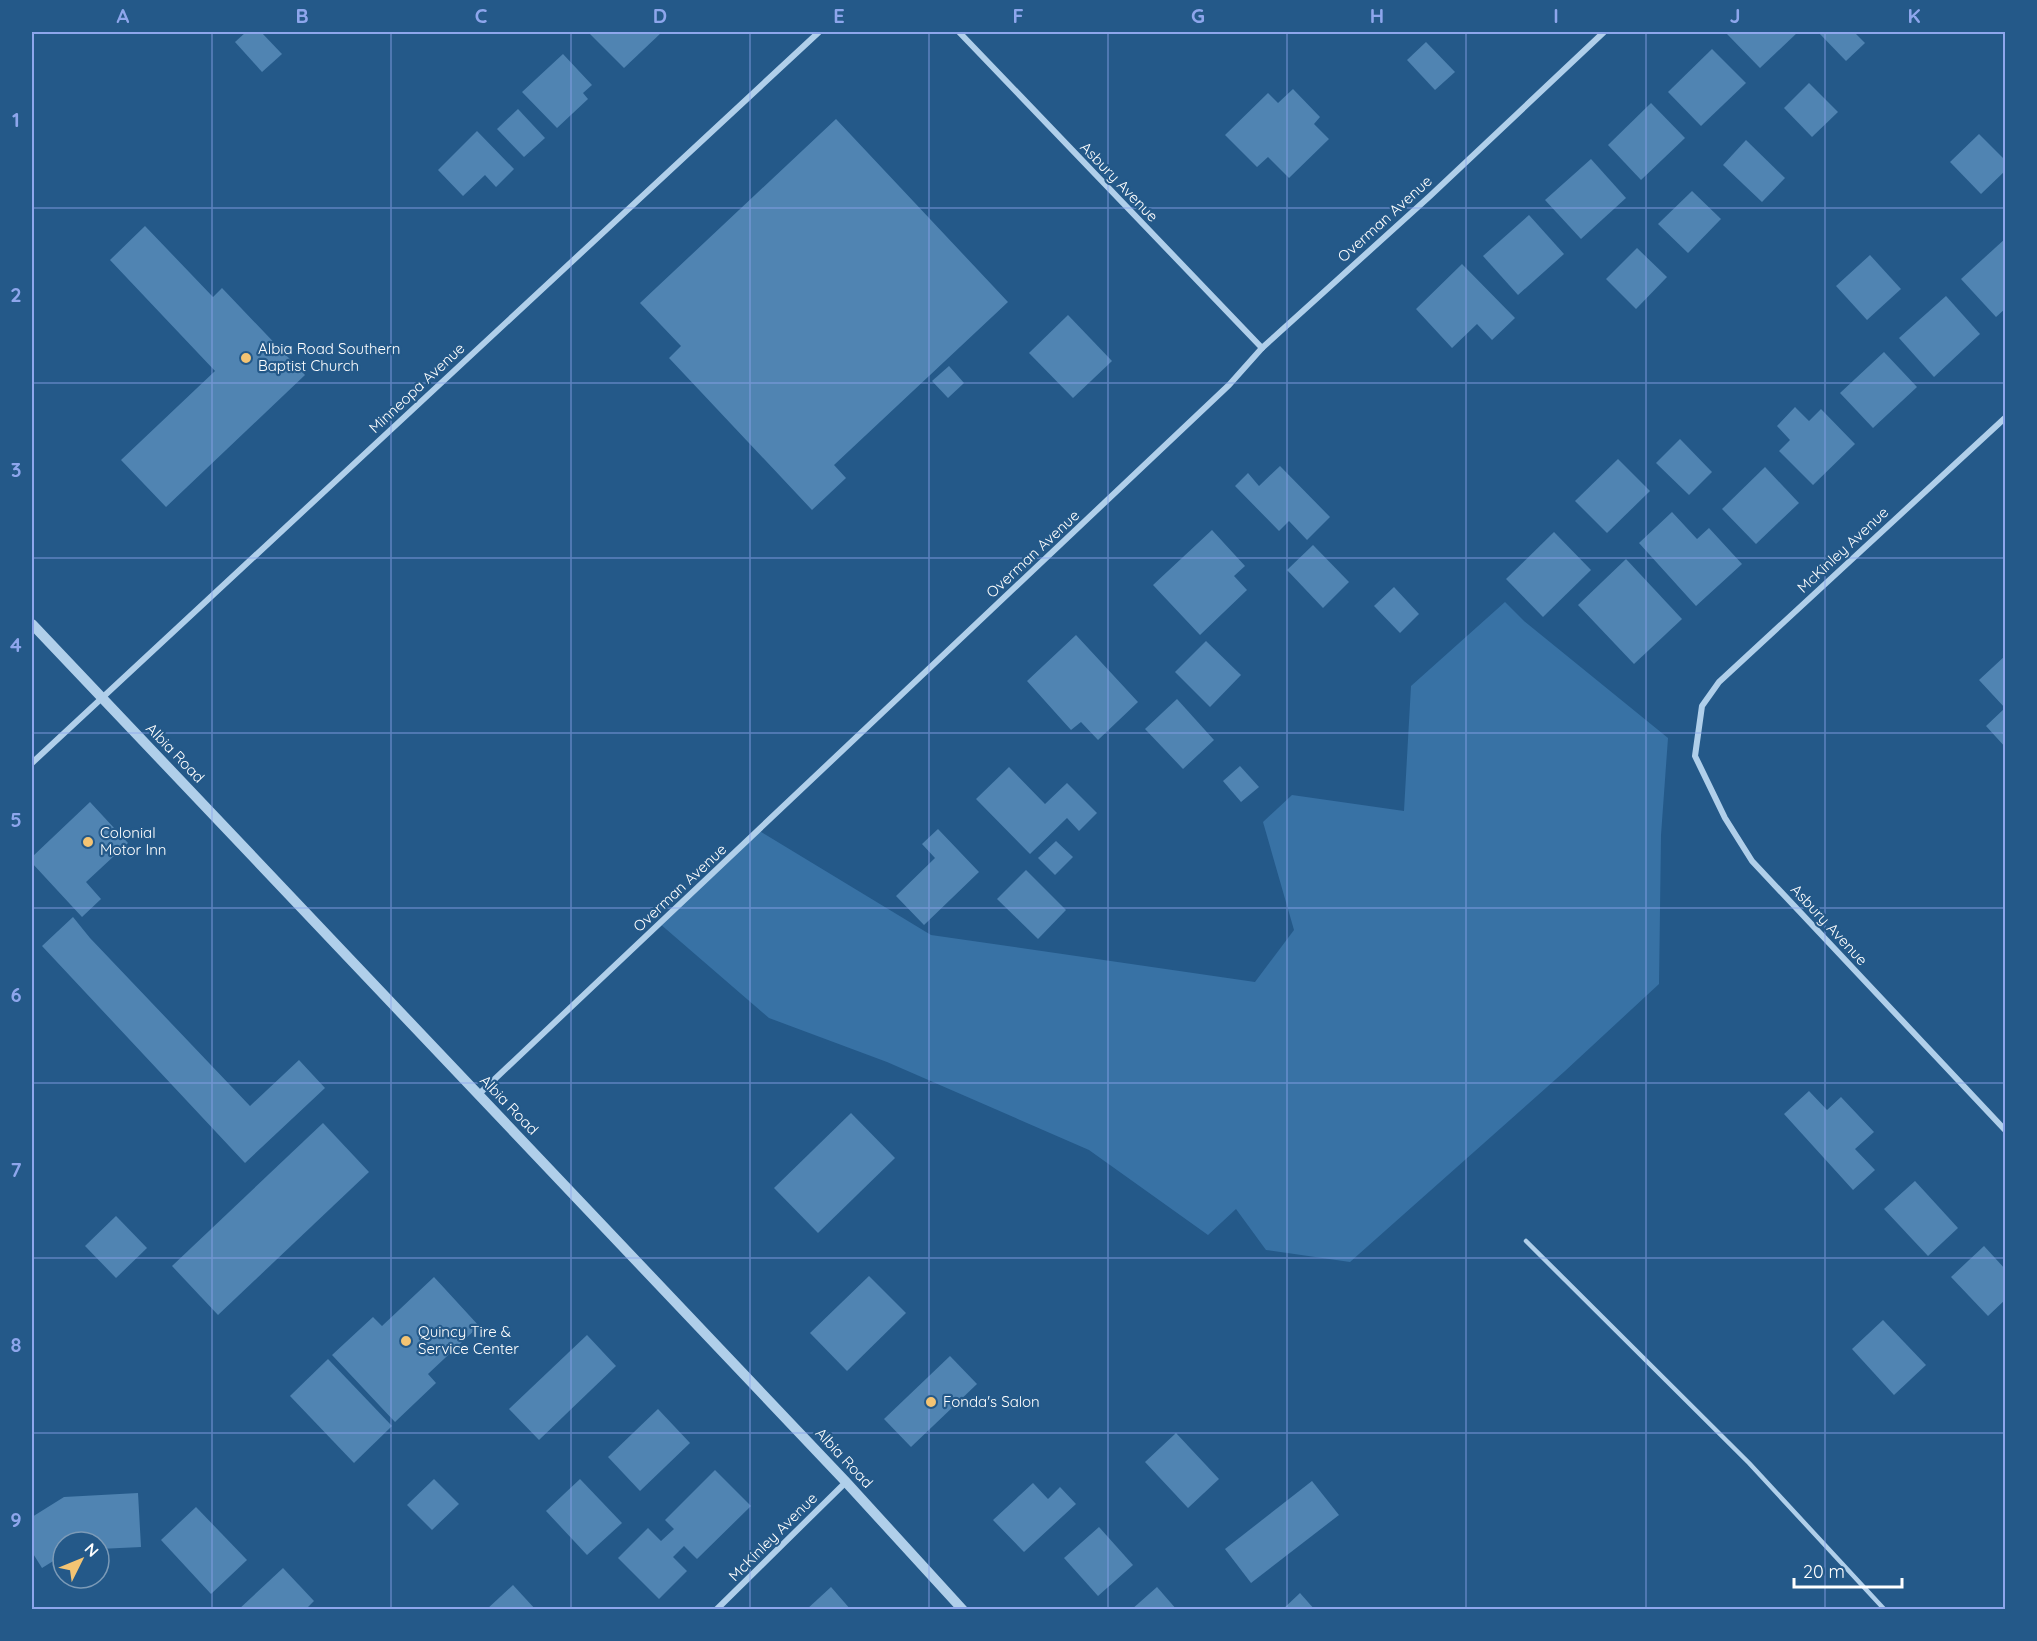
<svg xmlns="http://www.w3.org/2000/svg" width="2037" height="1641" viewBox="0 0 2037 1641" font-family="Quicksand,sans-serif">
<rect width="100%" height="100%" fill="#245989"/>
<path fill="#3872a5" d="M1505,602L1524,621L1668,738L1661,835L1659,984L1565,1071L1350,1262L1266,1250L1236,1209L1208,1235L1089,1150L887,1062L769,1018L659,923L758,830L931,935L1255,982L1294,930L1263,822L1292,795L1404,811L1411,686Z"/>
<g fill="#5084b2">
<path d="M246,32H261L282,54L262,72L235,42Z"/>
<path d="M588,32H662L624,68Z"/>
<path d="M1730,32H1798L1760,68L1727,34Z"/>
<path d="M1818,32H1854L1865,43L1846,61Z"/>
<path d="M1426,42L1455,72L1435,90L1407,60Z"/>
<path d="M1712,49L1746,83L1701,126L1668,92Z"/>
<path d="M563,54L592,85L583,93L588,99L557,128L522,92Z"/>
<path d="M1809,83L1838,112L1812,137L1784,108Z"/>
<path d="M1293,89L1320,117L1314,124L1329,139L1289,178L1268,157L1257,167L1225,135L1268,93L1278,103Z"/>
<path d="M1651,103L1685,138L1641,180L1608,145Z"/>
<path d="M518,109L545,138L524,157L497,129Z"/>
<path d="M836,119L1008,302L834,465L846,478L812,510L669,358L681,346L640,303Z"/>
<path d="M477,131L514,169L496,187L485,175L463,196L438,170Z"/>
<path d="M1979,134L2006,161V170L1981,194L1950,162Z"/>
<path d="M1746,140L1785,178L1762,202L1723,165Z"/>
<path d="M1591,159L1626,198L1581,239L1545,200Z"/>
<path d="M1692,191L1721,219L1688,253L1658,224Z"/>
<path d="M1529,215L1564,254L1518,295L1483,256Z"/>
<path d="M145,226L213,297L222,288L305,375L166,507L121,460L215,371L110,260Z"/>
<path d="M2006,238V308L1996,317L1961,279Z"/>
<path d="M1637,248L1667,277L1636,309L1606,279Z"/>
<path d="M1870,255L1901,289L1867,320L1836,286Z"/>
<path d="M1462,264L1515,318L1492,340L1477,324L1452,348L1416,309Z"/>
<path d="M1946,296L1980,334L1934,377L1899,338Z"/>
<path d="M1068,315L1112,361L1073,398L1029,353Z"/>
<path d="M1884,352L1917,387L1873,428L1840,393Z"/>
<path d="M949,366L964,383L948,398L932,381Z"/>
<path d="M1795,407L1809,421L1821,409L1855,444L1813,485L1779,451L1790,440L1777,426Z"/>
<path d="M1680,439L1712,472L1689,495L1656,463Z"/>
<path d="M1618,459L1650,491L1607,533L1575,501Z"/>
<path d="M1280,466L1330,517L1307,540L1289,521L1279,531L1235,486L1248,473L1259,486Z"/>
<path d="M1765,467L1799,503L1756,544L1722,509Z"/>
<path d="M1672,512L1697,539L1709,528L1742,564L1696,606L1639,543Z"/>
<path d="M1212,530L1245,566L1234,576L1247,590L1200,635L1153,585Z"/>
<path d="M1554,532L1591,570L1543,617L1506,579Z"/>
<path d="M1313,545L1349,582L1323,608L1287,570Z"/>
<path d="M1626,559L1682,619L1634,664L1578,605Z"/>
<path d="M1394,587L1419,614L1400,633L1374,606Z"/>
<path d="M1076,635L1138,702L1098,740L1081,722L1071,730L1027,681Z"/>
<path d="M1206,641L1241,675L1210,707L1175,672Z"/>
<path d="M2006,655V748L1986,726L2005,708L1979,680Z"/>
<path d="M1177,699L1214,740L1183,769L1145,729Z"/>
<path d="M1240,766L1259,787L1241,802L1223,781Z"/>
<path d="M1009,767L1045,804L1067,783L1097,813L1079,831L1067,818L1030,854L976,799Z"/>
<path d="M90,802L128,843L86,882L101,899L82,917L32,863V857Z"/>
<path d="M938,829L979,872L924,925L896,896L935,858L922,844Z"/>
<path d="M1056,841L1073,857L1055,875L1038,858Z"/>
<path d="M1026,870L1066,910L1038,939L997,899Z"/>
<path d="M73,917L90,938L250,1106L299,1060L325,1088L245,1163L42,946Z"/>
<path d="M1809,1091L1827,1110L1841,1097L1874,1132L1855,1149L1875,1170L1853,1190L1784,1114Z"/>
<path d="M851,1113L895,1158L818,1233L774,1188Z"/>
<path d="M323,1123L369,1172L218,1315L172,1266Z"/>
<path d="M1915,1181L1958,1228L1928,1256L1884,1209Z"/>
<path d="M116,1216L147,1248L116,1278L85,1246Z"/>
<path d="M1984,1246L2006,1270V1299L1988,1316L1951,1277Z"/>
<path d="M869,1276L906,1313L847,1371L810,1333Z"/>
<path d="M434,1277L479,1326L428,1374L436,1383L395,1422L332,1355L373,1317L382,1326Z"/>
<path d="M1883,1320L1926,1365L1894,1395L1852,1349Z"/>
<path d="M587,1335L616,1366L539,1440L509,1409Z"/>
<path d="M950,1356L977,1384L911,1447L884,1419Z"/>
<path d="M328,1359L392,1426L354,1463L290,1396Z"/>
<path d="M658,1409L690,1443L640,1491L608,1457Z"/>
<path d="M1176,1433L1219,1479L1188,1508L1145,1462Z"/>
<path d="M715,1470L751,1506L697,1559L684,1546L673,1557L687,1571L659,1599L618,1558L648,1528L661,1541L674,1529L665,1520Z"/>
<path d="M434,1479L459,1504L432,1530L407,1505Z"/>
<path d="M580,1479L622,1523L587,1555L546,1511Z"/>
<path d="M1312,1481L1339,1515L1251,1583L1225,1549Z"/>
<path d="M1033,1483L1048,1499L1060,1487L1076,1504L1024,1552L993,1520Z"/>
<path d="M138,1493L141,1547L99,1549V1542H63V1555L42,1568L32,1552V1517L64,1497Z"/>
<path d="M196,1507L247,1560L211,1594L161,1540Z"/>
<path d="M1099,1527L1133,1565L1098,1596L1064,1558Z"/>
<path d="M283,1568L314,1601L305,1610H238Z"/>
<path d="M513,1585L536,1610H486Z"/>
<path d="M831,1587L851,1610H806Z"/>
<path d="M1157,1587L1177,1610H1131Z"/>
<path d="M1300,1593L1315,1610H1282Z"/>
</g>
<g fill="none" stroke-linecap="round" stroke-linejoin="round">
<path stroke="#b0cfea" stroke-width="4.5" d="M1526,1241L1749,1463L1885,1610"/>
<g stroke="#b0cfea" stroke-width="6">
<path d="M959,32L1262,348"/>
<path d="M2006,417L1719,682L1702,706L1695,756L1725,818L1752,861L2006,1131"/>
<path d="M32,763L819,32"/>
<path d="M479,1094L1229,385L1262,348L1430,196L1604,32"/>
<path d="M716,1610L846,1482"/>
</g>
<path stroke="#b0cfea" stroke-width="10" d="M32,624L846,1482L963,1610"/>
</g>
<path fill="none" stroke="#8ea6ec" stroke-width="1.5" stroke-opacity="0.55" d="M212,32V1610M391,32V1610M571,32V1610M750,32V1610M929,32V1610M1108,32V1610M1287,32V1610M1466,32V1610M1646,32V1610M1825,32V1610M32,208H2006M32,383H2006M32,558H2006M32,733H2006M32,908H2006M32,1083H2006M32,1258H2006M32,1433H2006"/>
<g fill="#f4c473" stroke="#245989" stroke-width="2">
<circle cx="246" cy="358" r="6"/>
<circle cx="88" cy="842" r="6"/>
<circle cx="406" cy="1341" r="6"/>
<circle cx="931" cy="1402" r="6"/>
</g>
<g text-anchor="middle" stroke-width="4.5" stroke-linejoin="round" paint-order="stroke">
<g font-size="15" fill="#fff" stroke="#245989">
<text transform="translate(1119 182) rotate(46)" y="5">Asbury Avenue</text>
<text transform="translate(1385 219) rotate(-42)" y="5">Overman Avenue</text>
<text transform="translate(417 388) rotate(-43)" y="5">Minneopa Avenue</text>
<text transform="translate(1843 550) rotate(-43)" y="5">McKinley Avenue</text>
<text transform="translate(1033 554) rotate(-43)" y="5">Overman Avenue</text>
<text transform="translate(175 753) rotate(46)" y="5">Albia Road</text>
<text transform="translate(680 888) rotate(-43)" y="5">Overman Avenue</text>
<text transform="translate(1829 925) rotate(47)" y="5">Asbury Avenue</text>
<text transform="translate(509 1105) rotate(46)" y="5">Albia Road</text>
<text transform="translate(844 1458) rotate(47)" y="5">Albia Road</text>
<text transform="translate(773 1537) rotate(-45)" y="5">McKinley Avenue</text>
</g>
<g font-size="15" fill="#fff" stroke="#245989" text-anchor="start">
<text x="258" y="354">Albia Road Southern<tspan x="258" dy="17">Baptist Church</tspan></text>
<text x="100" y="838">Colonial<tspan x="100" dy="17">Motor Inn</tspan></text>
<text x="418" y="1337">Quincy Tire &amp;<tspan x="418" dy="17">Service Center</tspan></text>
<text x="943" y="1407">Fonda's Salon</text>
</g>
</g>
<rect width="2037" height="1641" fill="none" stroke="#245989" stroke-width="66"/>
<g transform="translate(81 1560) rotate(47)"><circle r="28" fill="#245989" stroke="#7c9bb8" stroke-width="1.5"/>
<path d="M0-4.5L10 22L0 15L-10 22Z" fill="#f4c473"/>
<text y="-9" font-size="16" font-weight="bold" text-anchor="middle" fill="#ffffff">N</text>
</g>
<path d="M1794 1578v9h108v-9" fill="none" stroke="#ffffff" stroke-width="3"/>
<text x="1803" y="1578" font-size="18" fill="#ffffff" stroke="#245989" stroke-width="4.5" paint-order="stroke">20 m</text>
<rect x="33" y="33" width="1971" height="1575" fill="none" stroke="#8ea6ec" stroke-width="2"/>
<g font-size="20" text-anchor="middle" font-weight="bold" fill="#8ea6ec">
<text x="123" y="23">A</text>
<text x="302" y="23">B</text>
<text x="481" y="23">C</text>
<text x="660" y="23">D</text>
<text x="839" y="23">E</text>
<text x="1018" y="23">F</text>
<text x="1198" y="23">G</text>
<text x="1377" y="23">H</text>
<text x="1556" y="23">I</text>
<text x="1735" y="23">J</text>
<text x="1914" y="23">K</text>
<text x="16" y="127">1</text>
<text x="16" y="302">2</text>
<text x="16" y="477">3</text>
<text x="16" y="652">4</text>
<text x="16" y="827">5</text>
<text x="16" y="1002">6</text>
<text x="16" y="1177">7</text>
<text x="16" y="1352">8</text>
<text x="16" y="1527">9</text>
</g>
</svg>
